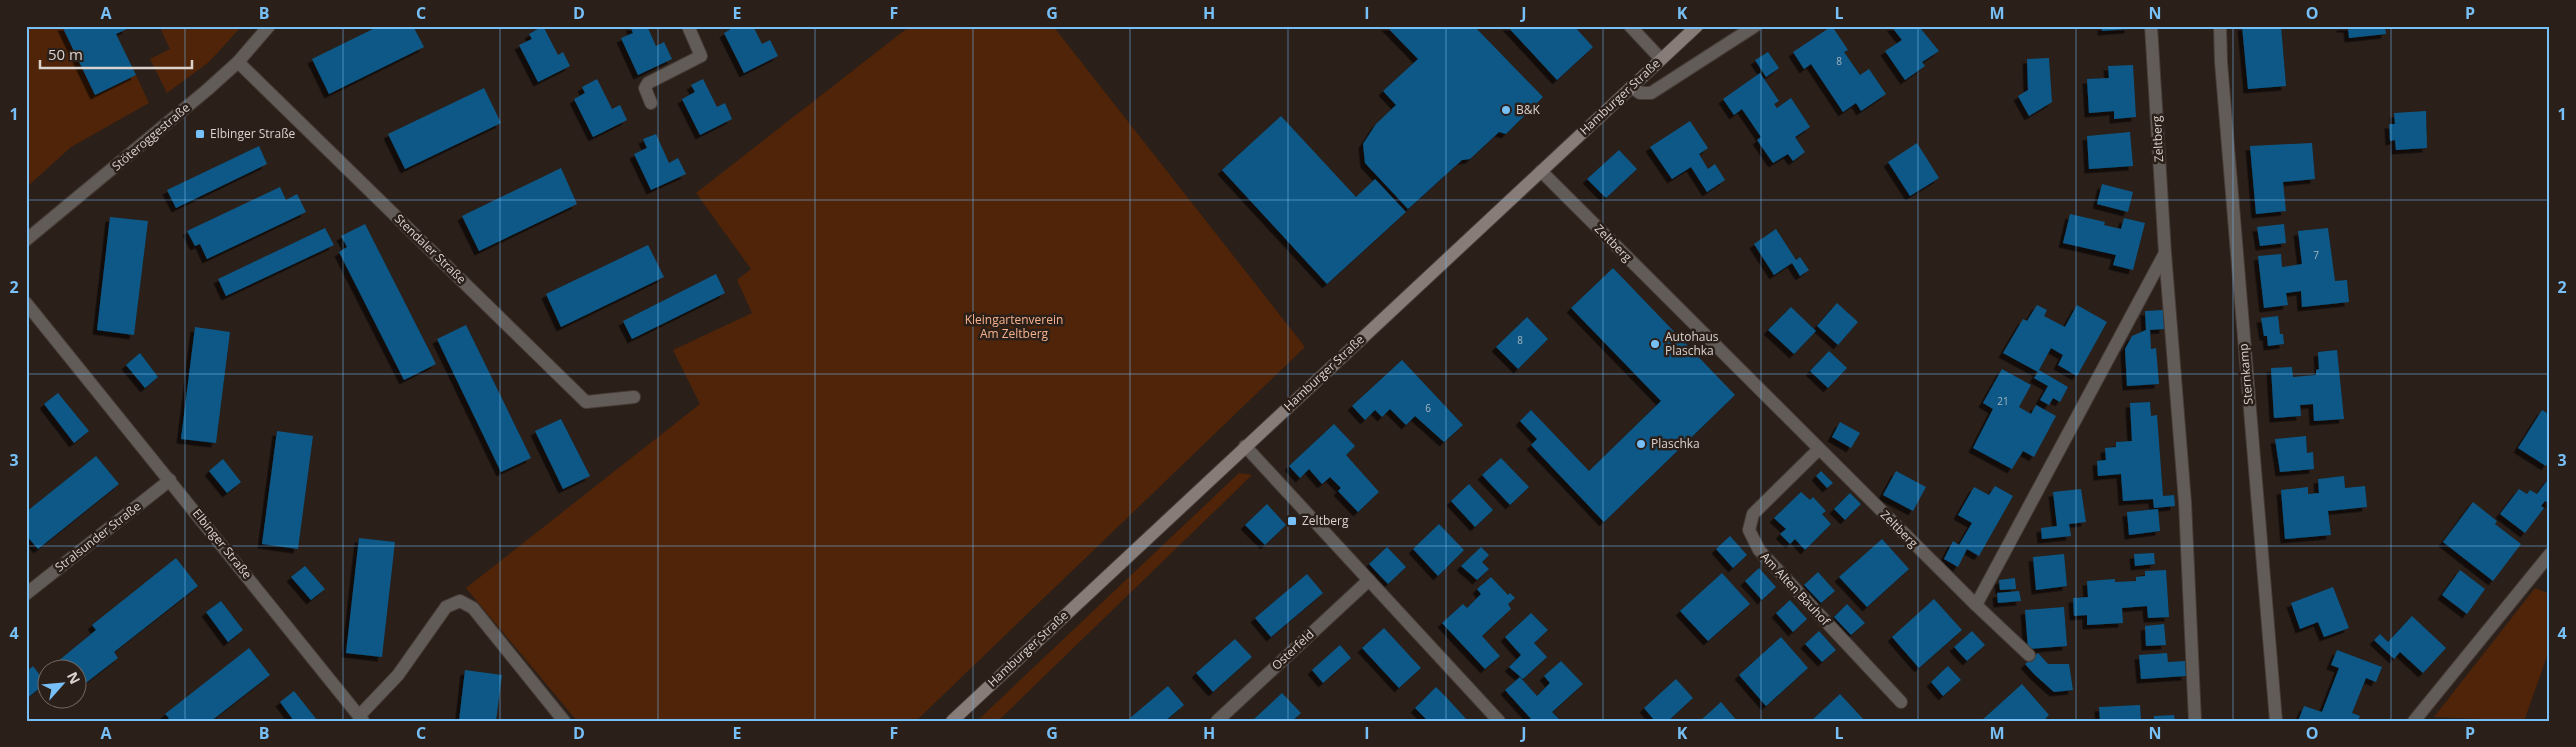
<svg xmlns="http://www.w3.org/2000/svg" width="2576" height="747" viewBox="0 0 2576 747" font-family="'Open Sans',sans-serif">
<defs>
<filter id="shadow"><feDropShadow dx="-4.5" dy="4.5" stdDeviation="0" flood-color="#0009"/></filter>
</defs>
<rect width="100%" height="100%" fill="#2b1f19"/>
<g fill="#4f2408">
<path d="M26,26H62L95,95L136,75L149,103L71,147L28,186Z"/>
<path d="M170,26H242L209,62L167,93L150,59L170,49L161,30Z"/>
<path d="M910,26H1053L1305,347L916,721H577L466,588L700,404L673,350L752,313L737,280L751,269L696,193Z"/>
<path d="M1239,473L1252,475L998,721H977Z"/>
<path d="M2535,588L2550,594V648L2524,721L2434,717Z"/>
</g>
<g fill="#0b5886" filter="url(#shadow)">
<path d="M62,26H126L127,29L116,34L136,75L95,95Z"/>
<path d="M379,26H413L424,47L329,94L312,59Z"/>
<path d="M543,26L558,55L563,52L570,66L538,82L519,45L532,39L529,34Z"/>
<path d="M630,26H647L656,46L664,42L672,59L638,75L621,38L633,33Z"/>
<path d="M736,26H753L762,44L770,40L778,56L744,73L724,33Z"/>
<path d="M1386,26H1474L1543,97L1506,134L1499,132L1470,159L1462,160L1408,209L1365,163L1363,144L1376,124L1396,105L1383,91L1418,59Z"/>
<path d="M1507,26H1574L1593,47L1557,80Z"/>
<path d="M1832,26L1848,50L1844,52L1860,75L1869,69L1886,94L1861,111L1856,103L1843,112L1811,64L1804,69L1793,52Z"/>
<path d="M1891,26H1926L1921,29L1939,51L1922,62L1925,66L1905,80L1885,51L1902,40Z"/>
<path d="M2102,26H2129V29L2102,31Z"/>
<path d="M2242,26H2281L2286,86L2248,89Z"/>
<path d="M2341,26H2385L2386,34L2349,38L2348,28H2341Z"/>
<path d="M1768,52L1779,68L1766,77L1755,60Z"/>
<path d="M2049,58L2052,102L2029,116L2018,96L2028,90L2027,59Z"/>
<path d="M2133,65L2136,117L2114,119V111L2089,113L2087,79L2109,78L2108,66Z"/>
<path d="M1760,73L1779,101L1774,104L1777,108L1791,98L1810,127L1795,137L1805,152L1793,161L1788,154L1773,163L1757,140L1761,137L1742,109L1734,115L1723,99Z"/>
<path d="M597,79L612,109L620,105L627,120L593,137L574,99L585,93L582,87Z"/>
<path d="M703,79L717,107L725,103L732,119L700,135L682,99L695,92L691,85Z"/>
<path d="M484,88L501,123L405,169L388,134Z"/>
<path d="M2426,111L2427,148L2396,150L2395,140L2390,141L2389,124H2395L2394,113Z"/>
<path d="M1281,116L1356,197L1375,179L1406,212L1327,284L1222,170Z"/>
<path d="M1690,121L1708,148L1699,154L1708,169L1715,164L1725,180L1707,192L1691,167L1672,179L1650,147Z"/>
<path d="M2130,132L2133,166L2089,169L2087,136Z"/>
<path d="M656,134L669,163L678,158L686,174L651,190L634,154L647,148L643,139Z"/>
<path d="M1917,143L1939,178L1910,196L1888,162Z"/>
<path d="M2312,143L2315,179L2283,182L2286,211L2256,214L2250,146Z"/>
<path d="M259,146L267,164L176,208L167,190Z"/>
<path d="M1619,150L1637,169L1606,198L1587,179Z"/>
<path d="M561,168L577,204L479,251L462,216Z"/>
<path d="M2102,184L2133,192L2128,212L2097,204Z"/>
<path d="M280,187L286,200L297,194L306,212L207,259L200,244L195,246L187,231Z"/>
<path d="M2070,214L2105,222L2104,225L2121,229L2124,218L2145,223L2133,270L2113,265L2116,255L2063,243Z"/>
<path d="M110,217L148,221L134,335L97,330Z"/>
<path d="M365,224L436,364L404,380L339,252L347,247L341,236Z"/>
<path d="M2284,224L2286,243L2260,246L2257,227Z"/>
<path d="M325,228L334,245L226,296L218,279Z"/>
<path d="M2328,228L2335,281L2347,280L2349,302L2302,307L2301,291L2286,293L2288,305L2264,308L2258,256L2281,254L2282,267L2302,264L2298,231Z"/>
<path d="M1776,229L1796,260L1800,257L1809,270L1800,276L1792,263L1774,275L1754,244Z"/>
<path d="M648,245L664,277L561,327L546,294Z"/>
<path d="M1613,268L1735,395L1604,522L1531,445L1537,439L1520,421L1531,410L1589,471L1661,401L1571,308Z"/>
<path d="M716,274L725,293L632,339L623,321Z"/>
<path d="M1837,303L1858,322L1838,345L1817,326Z"/>
<path d="M2037,305L2047,310L2044,316L2065,327L2077,305L2107,322L2077,376L2058,365L2063,355L2051,348L2039,370L2068,387L2060,402L2053,398L2049,405L2040,400L2048,386L2034,378L2038,372L2003,353L2023,319L2027,321Z"/>
<path d="M1791,307L1816,331L1794,354L1768,330Z"/>
<path d="M2163,310L2164,329L2150,330L2151,349L2156,348L2159,384L2127,386L2125,349L2132,336L2146,330L2145,311Z"/>
<path d="M2278,316L2280,334H2283L2284,344L2268,346L2267,336H2264L2261,318Z"/>
<path d="M1527,317L1548,339L1518,369L1496,347Z"/>
<path d="M466,325L531,458L501,472L437,339Z"/>
<path d="M195,327L230,332L216,443L181,439Z"/>
<path d="M2337,350L2344,419L2314,421L2313,404L2300,405L2301,416L2274,418L2271,368L2292,367L2293,377L2316,375V370L2319,369L2318,352Z"/>
<path d="M1829,351L1847,368L1828,388L1810,371Z"/>
<path d="M140,353L158,377L145,388L126,365Z"/>
<path d="M1402,360L1463,425L1444,442L1415,416L1406,425L1390,409L1382,417L1375,410L1365,420L1352,406Z"/>
<path d="M2002,369L2031,385L2019,407L2031,414L2036,405L2056,416L2034,457L2023,451L2012,469L1973,448L1993,409L1983,403Z"/>
<path d="M58,393L89,431L74,443L44,404Z"/>
<path d="M2150,402L2151,416L2157,415L2163,496L2174,495L2175,506L2154,508L2153,499L2123,501L2121,474L2098,476L2097,461L2106,460L2105,448L2116,447V442L2132,441L2130,403Z"/>
<path d="M2542,410L2550,415V460L2546,466L2518,448Z"/>
<path d="M561,419L590,476L563,489L535,431Z"/>
<path d="M1840,422L1860,433L1851,448L1832,437Z"/>
<path d="M1334,424L1355,446L1346,455L1379,492L1358,512L1338,491L1341,488L1330,477L1322,484L1309,469L1300,478L1289,466Z"/>
<path d="M277,431L313,436L298,549L262,544Z"/>
<path d="M2306,436L2307,453L2313,452L2314,469L2280,472L2275,439Z"/>
<path d="M96,456L119,484L38,549L26,535V512Z"/>
<path d="M1501,458L1529,487L1510,505L1482,475Z"/>
<path d="M223,459L241,482L227,493L209,471Z"/>
<path d="M1821,471L1833,483L1827,488L1816,476Z"/>
<path d="M1896,471L1926,487L1913,511L1883,495Z"/>
<path d="M2344,476L2345,488L2365,486L2367,507L2328,511L2331,535L2285,539L2281,490L2308,487V494L2319,493L2318,479Z"/>
<path d="M2550,477V504L2545,501L2541,506L2544,508L2525,533L2500,514L2519,489L2527,494L2530,490L2537,494Z"/>
<path d="M1469,484L1493,510L1475,527L1451,501Z"/>
<path d="M1995,486L2013,496L1979,556L1967,549L1958,567L1944,559L1953,541L1959,545L1972,523L1958,515L1974,487L1989,495Z"/>
<path d="M2081,489L2086,522L2069,524L2071,536L2042,539L2041,528L2057,526L2053,492Z"/>
<path d="M1801,492L1810,500L1813,497L1826,511L1822,514L1831,524L1805,550L1795,539L1790,544L1780,534L1786,529L1774,518Z"/>
<path d="M1850,493L1861,504L1845,520L1834,509Z"/>
<path d="M2473,502L2497,521L2495,524L2521,544L2493,581L2443,542Z"/>
<path d="M1267,504L1286,525L1265,545L1245,525Z"/>
<path d="M2158,509L2160,531L2129,535L2127,512Z"/>
<path d="M1439,524L1464,550L1438,576L1413,549Z"/>
<path d="M1730,536L1747,555L1733,568L1716,549Z"/>
<path d="M359,538L395,542L382,657L346,653Z"/>
<path d="M1882,539L1909,569L1867,607L1839,577Z"/>
<path d="M1387,547L1406,567L1388,584L1369,564Z"/>
<path d="M1481,547L1489,555L1482,562L1489,569L1477,580L1461,566Z"/>
<path d="M2154,553L2155,564L2135,566L2134,554Z"/>
<path d="M2064,554L2067,586L2036,590L2033,557Z"/>
<path d="M176,558L198,586L114,652L118,658L78,689V670H63L57,662L96,630L92,625Z"/>
<path d="M305,566L325,589L311,600L291,577Z"/>
<path d="M1759,568L1776,587L1762,600L1745,581Z"/>
<path d="M2166,570L2169,617L2148,618L2147,606L2122,608L2123,623L2087,625V615L2074,616L2073,598L2088,597L2087,581L2115,579V582L2136,581V577L2145,576V571Z"/>
<path d="M2460,570L2485,589L2467,614L2442,595Z"/>
<path d="M1818,572L1835,591L1821,603L1804,585Z"/>
<path d="M1722,573L1750,604L1708,641L1680,611Z"/>
<path d="M1307,574L1323,593L1271,637L1255,618Z"/>
<path d="M1491,577L1508,595L1510,593L1515,598L1508,604L1511,609L1482,636L1500,656L1485,669L1442,623L1463,604L1467,608L1481,594L1477,589Z"/>
<path d="M2015,578L2016,589L2000,590L1999,580Z"/>
<path d="M2333,587L2349,628L2324,637L2318,622L2300,629L2291,603Z"/>
<path d="M2019,591L2021,601L1998,603L1997,593Z"/>
<path d="M1934,599L1962,630L1919,668L1892,637Z"/>
<path d="M1790,600L1807,619L1793,632L1776,613Z"/>
<path d="M221,601L243,630L228,642L206,612Z"/>
<path d="M1847,604L1865,623L1851,635L1834,617Z"/>
<path d="M2064,607L2067,646L2028,649L2025,610Z"/>
<path d="M1531,613L1548,630L1534,643L1547,657L1523,679L1509,667L1521,655L1505,637Z"/>
<path d="M2412,616L2446,648L2423,673L2400,652L2394,659L2374,640L2380,634L2388,642Z"/>
<path d="M2164,624L2166,645L2146,646L2145,626Z"/>
<path d="M1384,628L1421,668L1399,688L1362,648Z"/>
<path d="M1819,631L1836,650L1822,662L1805,644Z"/>
<path d="M1972,631L1985,645L1967,661L1954,647Z"/>
<path d="M1781,637L1808,668L1766,706L1739,675Z"/>
<path d="M1235,639L1252,657L1213,692L1196,673Z"/>
<path d="M1340,645L1351,658L1323,683L1312,670Z"/>
<path d="M249,648L270,675L211,721H166L169,718L165,714Z"/>
<path d="M2337,650L2382,667L2376,682L2366,678L2352,713L2360,716L2358,721H2298L2304,706L2322,712L2339,668L2331,665Z"/>
<path d="M2038,653L2048,664H2069L2073,690L2054,692L2035,675L2025,664Z"/>
<path d="M2167,653L2168,662L2185,661L2186,676L2141,679L2139,655Z"/>
<path d="M1561,661L1583,684L1552,712L1561,721H1533L1505,690L1520,677L1537,696L1550,683L1544,676Z"/>
<path d="M33,666L46,683L26,699V672Z"/>
<path d="M1948,666L1961,680L1943,696L1931,682Z"/>
<path d="M465,670L502,675L496,721H459Z"/>
<path d="M1676,679L1693,698L1668,721H1655L1644,708Z"/>
<path d="M2022,684L2049,715L2043,721H1981Z"/>
<path d="M1168,686L1184,705L1165,721H1132L1130,718Z"/>
<path d="M1436,687L1446,697L1468,721H1428L1415,708Z"/>
<path d="M294,691L317,720L316,721H294L280,702Z"/>
<path d="M1282,693L1301,713L1292,721H1252Z"/>
<path d="M1840,694L1865,721H1811Z"/>
<path d="M1721,702L1737,721H1700Z"/>
<path d="M2140,705L2141,721H2100L2099,707Z"/>
<path d="M2174,715L2175,721H2154V716Z"/>
</g>
<g fill="none" stroke-linecap="round" stroke-linejoin="round">
<defs>
<g id="lane">
<path d="M1630,26L1661,59"/>
<path d="M651,103L645,88L648,83L701,56L688,26"/>
<path d="M1976,605L2029,655"/>
</g>
<g id="street">
<path d="M2151,26L2165,253L2185,502L2195,721"/>
<path d="M2220,26L2221,62L2276,721"/>
<path d="M238,62L586,402L634,397"/>
<path d="M1631,87L1640,93H1651L1755,26"/>
<path d="M1541,171L1976,605L2165,253"/>
<path d="M26,240L207,90L238,62L269,26"/>
<path d="M26,303L363,721"/>
<path d="M1245,446L1499,721"/>
<path d="M1819,449L1753,514L1749,530L1759,550L1901,702"/>
<path d="M26,594L170,480"/>
<path d="M359,716L398,675L446,607L460,601L473,608L564,721"/>
<path d="M1217,721L1369,580"/>
<path d="M2414,721L2550,554"/>
</g>
<path id="secondary" d="M952,721L1697,26"/>
</defs>
<use href="#lane" stroke="#473c36" stroke-width="14"/>
<use href="#street" stroke="#473c36" stroke-width="14"/>
<use href="#secondary" stroke="#473c36" stroke-width="14"/>
<use href="#lane" stroke="#625c59" stroke-width="12"/>
<use href="#street" stroke="#625c59" stroke-width="12"/>
<use href="#secondary" stroke="#877c77" stroke-width="12"/>
</g>
<path fill="none" stroke="#77c0f7" stroke-width="1" stroke-opacity="0.55" d="M185,26V721M343,26V721M500,26V721M658,26V721M815,26V721M973,26V721M1130,26V721M1288,26V721M1446,26V721M1603,26V721M1761,26V721M1918,26V721M2076,26V721M2233,26V721M2391,26V721M26,200H2550M26,374H2550M26,546H2550"/>
<g fill="#77c0f7" stroke="#2b1f19" stroke-width="2">
<circle cx="1506" cy="110" r="5"/>
<rect x="195" y="129" width="10" height="10" rx="2.5"/>
<circle cx="1655" cy="344" r="5"/>
<circle cx="1641" cy="444" r="5"/>
<rect x="1287" y="516" width="10" height="10" rx="2.5"/>
</g>
<g text-anchor="middle" stroke-width="5" stroke-linejoin="round" paint-order="stroke">
<g font-size="10" fill="#a7b4bc">
<text x="1839" y="65">8</text>
<text x="2316" y="259">7</text>
<text x="1520" y="344">8</text>
<text x="2003" y="405">21</text>
<text x="1428" y="412">6</text>
</g>
<g font-size="12" fill="#dbd2ce" stroke="#2b1f19">
<text transform="translate(1620 97) rotate(-43)" y="4">Hamburger Straße</text>
<text transform="translate(151 137) rotate(-40)" y="4">Stöteroggestraße</text>
<text transform="translate(2158 139) rotate(-93)" y="4">Zeltberg</text>
<text transform="translate(1613 243) rotate(45)" y="4">Zeltberg</text>
<text transform="translate(430 249) rotate(44)" y="4">Stendaler Straße</text>
<text transform="translate(1324 373) rotate(-43)" y="4">Hamburger Straße</text>
<text transform="translate(2246 374) rotate(-95)" y="4">Sternkamp</text>
<text transform="translate(1899 529) rotate(45)" y="4">Zeltberg</text>
<text transform="translate(98 537) rotate(-38)" y="4">Stralsunder Straße</text>
<text transform="translate(222 544) rotate(51)" y="4">Elbinger Straße</text>
<text transform="translate(1795 589) rotate(47)" y="4">Am Alten Bauhof</text>
<text transform="translate(1028 649) rotate(-43)" y="4">Hamburger Straße</text>
<text transform="translate(1293 650) rotate(-43)" y="4">Osterfeld</text>
</g>
<g font-size="12" fill="#dbd2ce" stroke="#2b1f19" text-anchor="start">
<text x="1516" y="114">B&amp;K</text>
<text x="210" y="138">Elbinger Straße</text>
<text x="1665" y="341">Autohaus<tspan x="1665" dy="14">Plaschka</tspan></text>
<text x="1651" y="448">Plaschka</text>
<text x="1302" y="525">Zeltberg</text>
</g>
<g font-size="12" fill="#f6b28d" stroke="#2b1f19">
<text x="1014" y="324">Kleingartenverein<tspan x="1014" dy="14">Am Zeltberg</tspan></text>
</g>
</g>
<rect width="2576" height="747" fill="none" stroke="#2b1f19" stroke-width="55"/>
<g transform="translate(62 684) rotate(63)"><circle r="24" fill="#2b1f19" stroke="#716761"/>
<path d="M0-4L9 19L0 12L-9 19Z" fill="#77c0f7"/>
<text y="-8" font-size="14" font-weight="bold" text-anchor="middle" fill="#dbd2ce">N</text>
</g>
<path d="M40 60v8h152v-8" fill="none" stroke="#dbd2ce" stroke-width="2.5"/>
<text x="48" y="60" font-size="15" fill="#dbd2ce" stroke="#2b1f19" stroke-width="4" paint-order="stroke">50 m</text>
<rect x="28" y="28" width="2520" height="692" fill="none" stroke="#77c0f7" stroke-width="2"/>
<g font-size="16" text-anchor="middle" font-weight="bold" fill="#77c0f7">
<text x="106" y="19">A</text>
<text x="264" y="19">B</text>
<text x="421" y="19">C</text>
<text x="579" y="19">D</text>
<text x="737" y="19">E</text>
<text x="894" y="19">F</text>
<text x="1052" y="19">G</text>
<text x="1209" y="19">H</text>
<text x="1367" y="19">I</text>
<text x="1524" y="19">J</text>
<text x="1682" y="19">K</text>
<text x="1839" y="19">L</text>
<text x="1997" y="19">M</text>
<text x="2155" y="19">N</text>
<text x="2312" y="19">O</text>
<text x="2470" y="19">P</text>
<text x="14" y="120">1</text>
<text x="2562" y="120">1</text>
<text x="14" y="293">2</text>
<text x="2562" y="293">2</text>
<text x="14" y="466">3</text>
<text x="2562" y="466">3</text>
<text x="14" y="639">4</text>
<text x="2562" y="639">4</text>
<text x="106" y="739">A</text>
<text x="264" y="739">B</text>
<text x="421" y="739">C</text>
<text x="579" y="739">D</text>
<text x="737" y="739">E</text>
<text x="894" y="739">F</text>
<text x="1052" y="739">G</text>
<text x="1209" y="739">H</text>
<text x="1367" y="739">I</text>
<text x="1524" y="739">J</text>
<text x="1682" y="739">K</text>
<text x="1839" y="739">L</text>
<text x="1997" y="739">M</text>
<text x="2155" y="739">N</text>
<text x="2312" y="739">O</text>
<text x="2470" y="739">P</text>
</g>
</svg>
